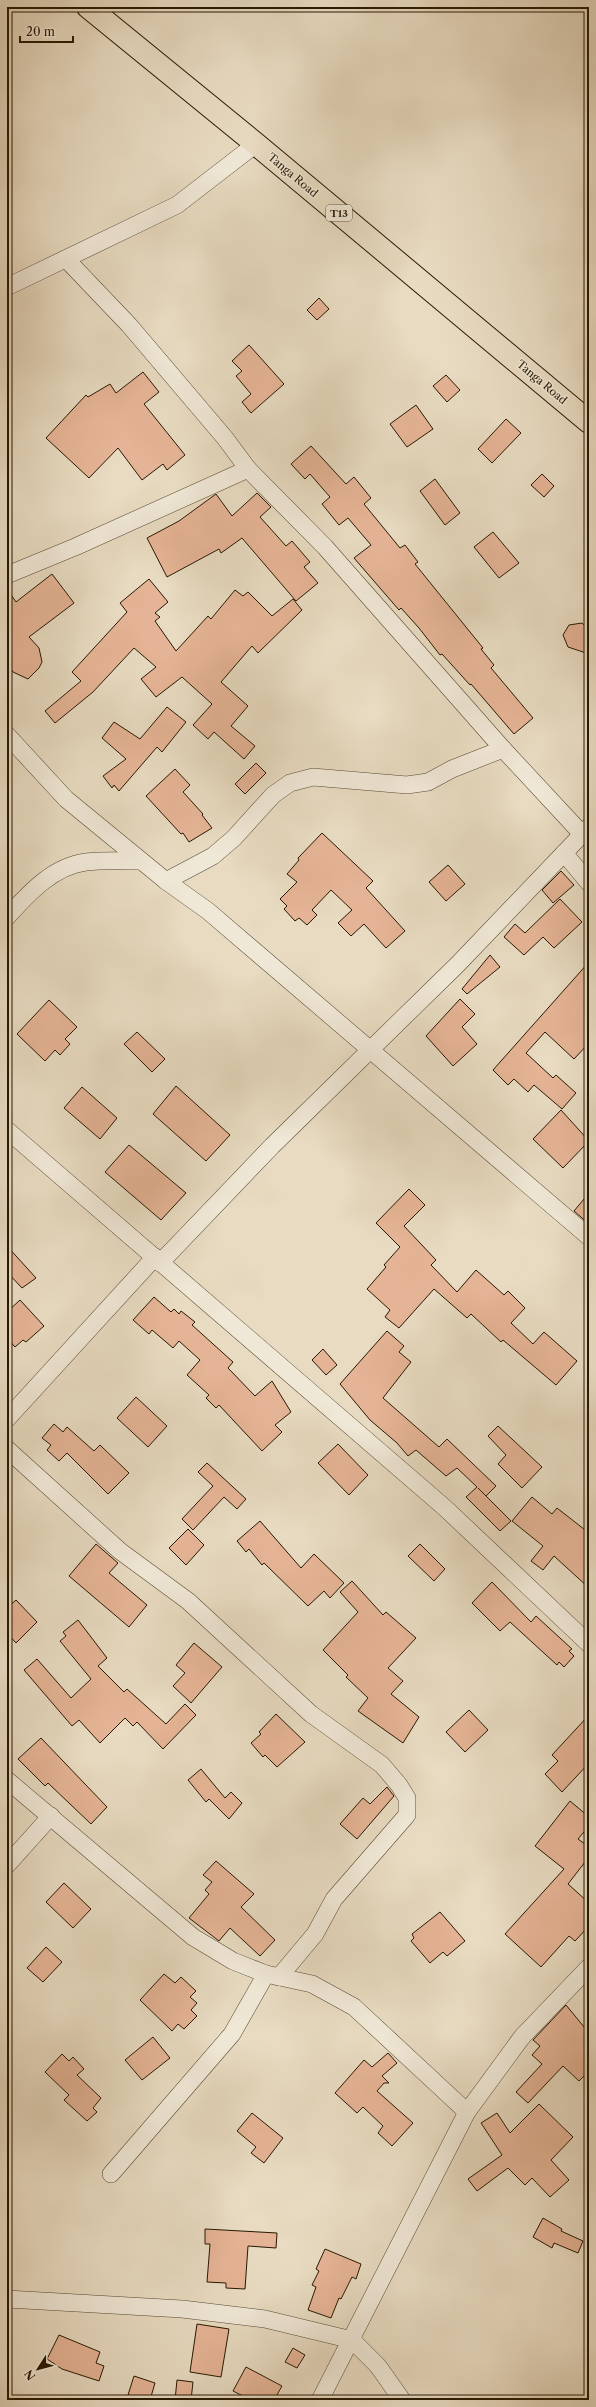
<svg xmlns="http://www.w3.org/2000/svg" width="596" height="2407" viewBox="0 0 596 2407" font-family="'Libre Caslon Text',serif">
<rect width="100%" height="100%" fill="#e8dbc1"/>
<filter id="stains"><feTurbulence type="fractalNoise" baseFrequency=".005" numOctaves="4"/><feColorMatrix values="0 0 0 0 .2 0 0 0 0 .09 0 0 0 0 .02 0 0 0 .5 -.17"/></filter>
<radialGradient id="worn" r=".72"><stop offset=".6" stop-color="#630" stop-opacity="0"/><stop offset="1" stop-color="#630" stop-opacity=".3"/></radialGradient>
<g fill="#e5b496" stroke="#271802">
<path d="M319,298L329,309L317,320L307,310Z"/>
<path d="M249,345L284,384L251,413L242,402L251,394L236,376L242,371L232,361Z"/>
<path d="M143,372L159,392L144,404L185,455L167,470L163,464L142,480L118,448L89,478L46,438L86,395L88,397L110,384L116,393Z"/>
<path d="M446,375L460,390L447,402L433,386Z"/>
<path d="M416,405L433,429L407,447L390,424Z"/>
<path d="M506,419L521,433L492,463L478,449Z"/>
<path d="M311,446L346,484L354,477L371,498L364,504L400,548L405,545L418,562L415,564L483,648L481,649L494,665L491,668L533,718L514,734L471,684L470,685L442,654L440,655L419,628L401,608L399,610L354,558L371,545L348,518L339,525L322,504L330,497L310,474L305,479L291,464Z"/>
<path d="M542,474L554,486L544,497L531,485Z"/>
<path d="M435,479L460,513L445,525L420,491Z"/>
<path d="M257,493L271,507L260,517L286,546L292,541L310,562L304,567L318,583L296,601L242,538L221,553L219,549L167,577L147,538L179,521L216,494L232,516Z"/>
<path d="M493,532L519,563L499,578L474,547Z"/>
<path d="M52,574L74,603L29,637L39,648L42,662L39,668L28,679L13,672L7,663V589L16,602Z"/>
<path d="M149,579L168,602L155,613L160,617L155,621L176,651L208,616L211,619L235,590L243,596L248,592L272,616L293,599L302,610L258,653L252,646L221,682L248,706L231,726L255,746L244,759L214,732L208,739L193,725L212,704L182,677L156,697L141,679L156,667L134,648L93,692L55,723L45,711L81,681L72,672L127,612L120,603Z"/>
<path d="M582,623L589,630V654L568,647L563,635L569,625Z"/>
<path d="M167,707L186,722L162,752L157,747L119,791L114,785L112,788L103,776L126,759L102,738L114,722L140,739Z"/>
<path d="M256,763L266,773L245,794L235,784Z"/>
<path d="M175,769L190,785L183,792L203,814L202,815L212,828L189,842L183,833L181,834L146,796Z"/>
<path d="M322,833L373,881L366,888L405,931L386,948L364,924L351,936L338,923L352,910L331,890L312,910L317,915L307,925L299,918L295,921L284,909L287,906L280,899L297,882L287,874L299,860L298,858Z"/>
<path d="M448,865L465,884L446,901L429,882Z"/>
<path d="M561,871L574,885L553,903L542,890Z"/>
<path d="M560,899L582,922L554,948L543,937L524,955L504,937L515,924L525,933Z"/>
<path d="M490,955L500,967L467,994L462,989Z"/>
<path d="M589,962V1043L574,1059L545,1032L526,1053L553,1078L556,1075L576,1093L562,1109L534,1085L528,1092L514,1079L508,1085L493,1070Z"/>
<path d="M460,999L475,1014L462,1027L477,1044L453,1066L426,1036Z"/>
<path d="M49,1000L77,1027L65,1039L70,1044L60,1055L55,1050L45,1061L17,1034Z"/>
<path d="M137,1032L165,1059L152,1072L124,1044Z"/>
<path d="M176,1086L230,1135L206,1161L153,1114Z"/>
<path d="M82,1087L117,1118L100,1139L64,1108Z"/>
<path d="M561,1110L589,1141L563,1168L533,1139Z"/>
<path d="M129,1145L186,1193L161,1220L105,1172Z"/>
<path d="M409,1189L425,1205L404,1226L436,1260L431,1265L457,1292L476,1270L504,1295L508,1291L525,1308L511,1323L533,1344L544,1332L577,1361L556,1385L503,1340L501,1342L471,1314L467,1318L434,1289L399,1328L385,1317L390,1310L367,1289L386,1267L384,1265L400,1247L376,1223Z"/>
<path d="M589,1193V1224L574,1211Z"/>
<path d="M7,1246L36,1278L22,1288L7,1272Z"/>
<path d="M154,1297L171,1312L174,1309L179,1314L181,1311L195,1322L192,1325L233,1362L228,1368L255,1396L272,1381L291,1412L275,1425L282,1432L262,1451L219,1405L216,1408L206,1398L209,1395L187,1375L200,1360L179,1341L173,1348L152,1330L149,1334L133,1320Z"/>
<path d="M20,1300L44,1326L26,1342L23,1340L15,1347L7,1338V1312Z"/>
<path d="M387,1331L404,1346L399,1352L411,1362L383,1398L439,1447L447,1439L496,1486L486,1496L478,1488L511,1521L500,1531L466,1497L477,1487L457,1468L446,1476L416,1450L408,1456L397,1443L370,1420L340,1384Z"/>
<path d="M323,1349L337,1365L326,1375L312,1360Z"/>
<path d="M136,1397L167,1426L148,1447L117,1418Z"/>
<path d="M54,1424L63,1432L67,1427L94,1451L100,1445L129,1473L108,1494L67,1453L59,1461L47,1450L51,1445L42,1438Z"/>
<path d="M498,1426L542,1467L522,1488L498,1464L506,1455L488,1436Z"/>
<path d="M338,1444L368,1475L349,1495L318,1463Z"/>
<path d="M207,1463L246,1499L237,1509L224,1497L193,1530L182,1519L213,1486L198,1472Z"/>
<path d="M532,1497L552,1514L557,1508L589,1533V1588L554,1556L543,1570L531,1561L543,1546L512,1521Z"/>
<path d="M260,1521L301,1568L314,1554L344,1583L330,1598L324,1591L308,1606L264,1563L262,1565L249,1549L246,1552L237,1541Z"/>
<path d="M188,1529L204,1545L186,1565L169,1548Z"/>
<path d="M96,1544L118,1563L109,1573L147,1605L129,1627L69,1576Z"/>
<path d="M420,1544L445,1569L434,1581L408,1556Z"/>
<path d="M352,1581L383,1615L386,1612L416,1638L388,1668L403,1681L391,1694L419,1717L403,1743L358,1711L368,1698L346,1677L348,1675L323,1650L358,1612L340,1592Z"/>
<path d="M492,1582L531,1622L536,1616L572,1649L569,1651L574,1656L564,1667L559,1662L557,1665L510,1622L500,1631L472,1603Z"/>
<path d="M16,1600L37,1622L16,1643L7,1633V1608Z"/>
<path d="M78,1620L107,1658L98,1666L124,1692L127,1689L166,1724L185,1704L196,1715L163,1749L137,1722L133,1726L125,1718L100,1743L79,1720L72,1726L24,1670L37,1659L71,1698L91,1679L60,1641L66,1636L63,1632Z"/>
<path d="M194,1643L222,1667L191,1703L173,1686L185,1673L176,1665Z"/>
<path d="M469,1710L488,1730L465,1752L446,1732Z"/>
<path d="M276,1714L305,1742L277,1767L265,1755L263,1757L251,1743L261,1734L259,1732Z"/>
<path d="M589,1715V1763L562,1792L545,1774L558,1761L552,1755Z"/>
<path d="M41,1738L107,1807L91,1824L48,1783L45,1786L18,1759Z"/>
<path d="M201,1769L225,1798L231,1792L242,1803L229,1819L209,1799L206,1802L188,1780Z"/>
<path d="M387,1787L394,1796L357,1839L340,1824L363,1798L370,1804Z"/>
<path d="M570,1801L589,1817V1826L578,1839L589,1847V1857L568,1884L589,1903V1926L575,1941L569,1936L541,1967L505,1934L564,1869L535,1846Z"/>
<path d="M216,1861L254,1894L241,1907L275,1940L260,1956L230,1928L219,1941L189,1918L209,1894L205,1890L212,1882L203,1875Z"/>
<path d="M64,1883L91,1909L73,1928L46,1902Z"/>
<path d="M440,1912L465,1941L447,1956L443,1952L430,1963L411,1941L414,1938L412,1934Z"/>
<path d="M46,1947L62,1962L43,1982L27,1968Z"/>
<path d="M164,1974L175,1983L181,1977L196,1991L190,1997L197,2003L191,2010L197,2016L184,2029L178,2024L172,2031L140,2000Z"/>
<path d="M566,2005L589,2033V2071L579,2081L563,2066L528,2103L516,2092L542,2064L532,2055L540,2046L533,2040Z"/>
<path d="M153,2037L170,2058L142,2080L125,2060Z"/>
<path d="M388,2053L397,2063L382,2076L389,2083H384L377,2091L413,2123L392,2146L378,2133L383,2126L363,2107L357,2113L335,2093L364,2060L372,2067Z"/>
<path d="M62,2054L69,2061L73,2057L84,2069L77,2075L101,2098L93,2108L97,2112L87,2121L64,2100L69,2095L45,2072Z"/>
<path d="M539,2104L573,2137L551,2160L569,2180L550,2197L532,2178L525,2185L508,2168L477,2191L468,2179L502,2155L481,2123L497,2113L510,2133Z"/>
<path d="M252,2113L283,2138L264,2163L251,2153L256,2147L237,2131Z"/>
<path d="M543,2218L562,2229L561,2231L583,2241L578,2253L554,2243L552,2248L533,2237Z"/>
<path d="M205,2229L277,2233L276,2248L248,2246L245,2289L226,2288V2283L207,2282L210,2244H205Z"/>
<path d="M325,2249L361,2264L356,2279L352,2277L341,2299L339,2298L331,2318L308,2310L316,2287L312,2285L319,2271L316,2269Z"/>
<path d="M197,2324L229,2329L221,2377L190,2372Z"/>
<path d="M59,2335L100,2352L96,2363L104,2366L99,2381L62,2369L47,2359Z"/>
<path d="M293,2348L305,2355L297,2368L285,2362Z"/>
<path d="M246,2367L282,2386L274,2400H251L233,2391Z"/>
<path d="M134,2376L155,2383L150,2400L128,2395Z"/>
<path d="M177,2380L193,2382L191,2400H175Z"/>
</g>
<g fill="none" stroke-linecap="round" stroke-linejoin="round">
<defs>
<g id="street">
<path d="M66,259L129,325L225,438L248,469L325,547L503,749L582,834"/>
<path d="M7,287L177,205L256,144"/>
<path d="M7,575L75,547L248,469"/>
<path d="M7,735L66,799L166,881L208,911L589,1237"/>
<path d="M564,853L589,883"/>
<path d="M166,881L213,856L234,838L273,795L290,783L313,777L407,785L428,782L452,769L503,749"/>
<path d="M7,917C28,894 53,866 86,862C104,860 123,861 141,861"/>
<path d="M7,1130L444,1507L589,1644"/>
<path d="M160,1263L272,1146L458,964L589,827"/>
<path d="M7,1419L155,1257"/>
<path d="M7,1449L120,1551L188,1601L311,1714L382,1765L399,1785L407,1798V1815L334,1899L315,1934L279,1977"/>
<path d="M7,1780L193,1937L233,1961L266,1974L312,1984L354,2007L467,2112"/>
<path d="M7,1865L51,1816"/>
<path d="M111,2174L232,2034L266,1974"/>
<path d="M7,2299L182,2309L265,2319L352,2340L378,2366L402,2400"/>
<path d="M320,2400L467,2112L522,2037L589,1967"/>
</g>
<path id="highway" d="M88,7L256,144L589,422"/>
</defs>
<use href="#street" stroke="#574932" stroke-width="18"/>
<use href="#highway" stroke="#271802" stroke-width="24"/>
<use href="#street" stroke="#f0e8d7" stroke-width="17"/>
<use href="#highway" stroke="#e8dbc1" stroke-width="22"/>
</g>
<g text-anchor="middle" stroke-width="3" stroke-linejoin="round" paint-order="stroke">
<rect fill="#f0e8d7" stroke="#635642" stroke-width="1" x="326" y="205" width="26" height="16" rx="3"/>
<g font-size="10" font-weight="bold" fill="#271802">
<text x="339" y="217">T13</text>
</g>
<g font-size="11" fill="#271802" stroke="#f0e8d7">
<text transform="translate(293 175) rotate(40)" y="4">Tanga Road</text>
<text transform="translate(542 382) rotate(40)" y="4">Tanga Road</text>
</g>
</g>
<rect width="596" height="2407" fill="none" stroke="#e8dbc1" stroke-width="24"/>
<rect x="8" y="8" width="580" height="2391" fill="none" stroke="#271802" stroke-width="2"/>
<rect x="12" y="12" width="572" height="2383" fill="none" stroke="#271802"/>
<g transform="translate(38 2369) rotate(234)" stroke="#f0e8d7" stroke-width="3" paint-order="stroke">
<path d="M0-3L7 15L0 10L-7 15Z" fill="#271802"/>
<text y="-6" font-size="11" font-weight="bold" text-anchor="middle" fill="#271802">N</text>
</g>
<path d="M20 36v6h53v-6" fill="none" stroke="#271802" stroke-width="2"/>
<text x="26" y="36" font-size="12" fill="#271802" stroke="#f0e8d7" stroke-width="3" paint-order="stroke">20 m</text>
<rect width="100%" height="100%" filter="url(#stains)"/>
<rect width="100%" height="100%" fill="url(#worn)"/>
</svg>
